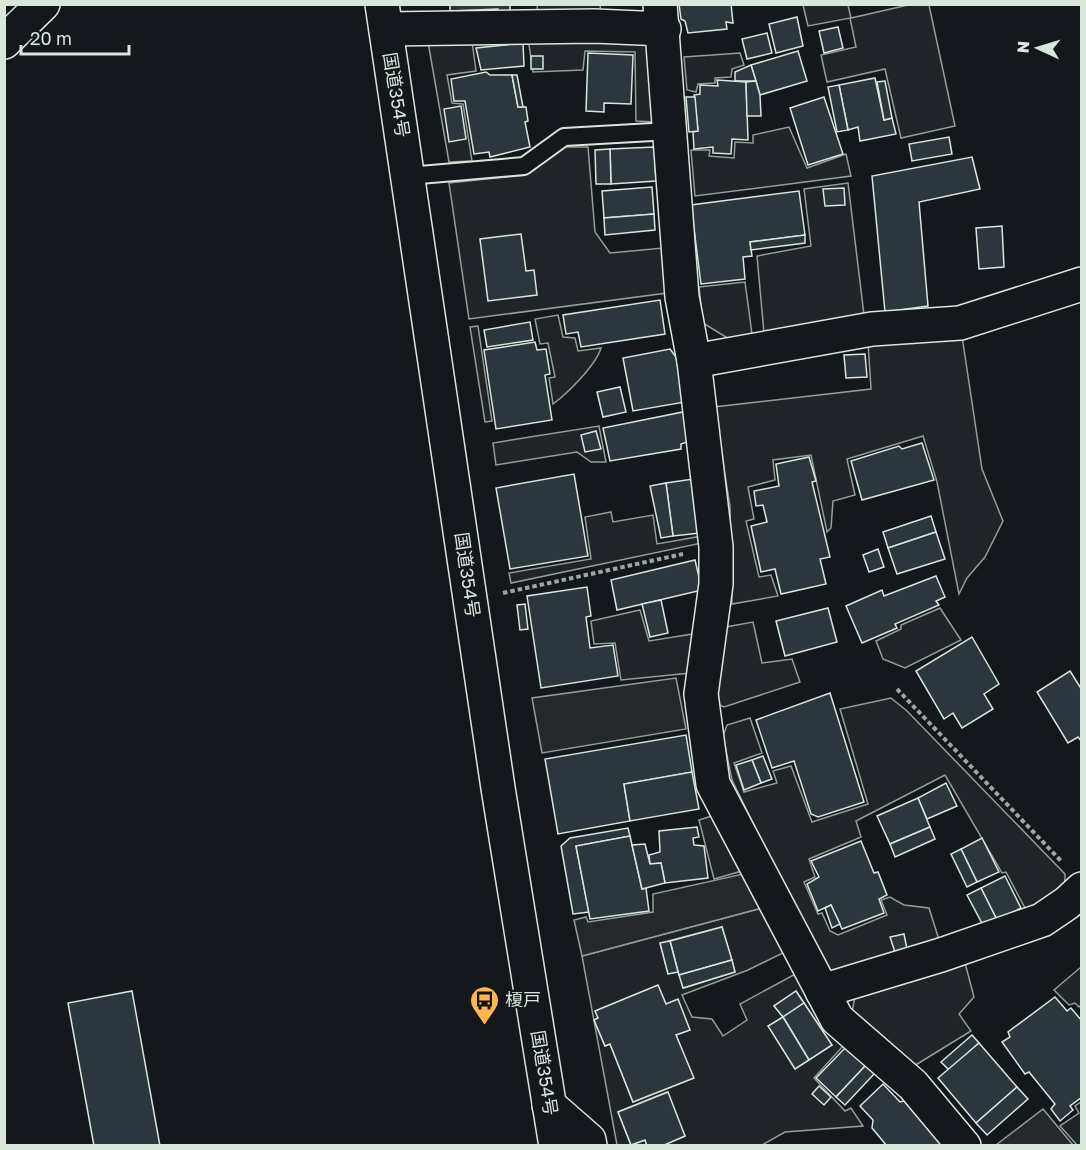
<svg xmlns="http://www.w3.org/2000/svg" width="1086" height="1150" viewBox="0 0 1086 1150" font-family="'Golos Text','Noto Sans JP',sans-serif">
<rect width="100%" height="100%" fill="#14181c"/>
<g fill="#202428" stroke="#939e99" stroke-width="1.5" fill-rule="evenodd">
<path d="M537,5H600L601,13L538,14Z"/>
<path d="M803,5H848L851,18L908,5H929L955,126L901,138L885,69L827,82L821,55L856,47L850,18L808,26Z"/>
<path d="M528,38L640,41L651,46L656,122L636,121L635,52L585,51L583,70L533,72Z"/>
<path d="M472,41L476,71L447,75L452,103L463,104L472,161L449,162L428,42Z"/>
<path d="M740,53L744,65L732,69L731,77L715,78V83L698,84L696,92L687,90L684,57Z"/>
<path d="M789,127L807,168L846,154L851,176L695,196L691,150H710L709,156L734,158L735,142L753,143V135Z"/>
<path d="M565,147H588L595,232L610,253L663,248L667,293L469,319L449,183L525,175Z"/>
<path d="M848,183L864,315L764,333L757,256L811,246L804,189Z"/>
<path d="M745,282L752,334L729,339L703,323L699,287Z"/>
<path d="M558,315L563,337L575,338L578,351L601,348C596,365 568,393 553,404L549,378L555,377L548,343L540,344L535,319Z"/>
<path d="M478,326L492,421L485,422L470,327Z"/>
<path d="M962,336L982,469L1003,521L985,557L967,578L959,594L937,482L923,436L847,459L855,495L833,501L831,528L827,532L811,455L773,460L775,480L748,487L754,519L746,521L759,577L771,575L778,596L732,604L730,506L714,407L871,389L868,343Z"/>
<path d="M599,426L606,462H591L577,452L496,465L493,443Z"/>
<path d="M611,512L613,522L653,515L657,544L702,536V543L511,583L509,573L591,559L585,517Z"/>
<path d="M940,608L961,640L905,668L883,659L876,641L901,629V625Z"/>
<path d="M640,610L649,641L699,633L691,673L621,680L615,643L594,644L591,621Z"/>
<path d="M753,622L762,663L792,659L800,682L724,707L715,703L726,627Z"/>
<path d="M891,698L907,711L1065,874V884L1034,909L1026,910L1006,872L1002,873L945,775L856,821L861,837L809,859L815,877L804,882L818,914L822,913L830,931L838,935L887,915L881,900L890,897L904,905L929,908L940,943L827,976L732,780L723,736L727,725L750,718L762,753L734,763L744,792L777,783L773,771L791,766L812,822L868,804L840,709Z"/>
<path d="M712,816L742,871L714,879L699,820Z"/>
<path d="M762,908L787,951L748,970L682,995L692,1017L712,1019L723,1036L747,1020L740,1004L799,972L844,1045L814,1078L845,1111L851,1108L863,1126L785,1132L762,1145H662L685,1136L667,1092L618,1112L631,1145L645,1140L647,1145H617L582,956ZM722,927L735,972L684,988L678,972L668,974L660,943ZM658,986L666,1004L689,1030L676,1035L693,1078L633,1102L610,1044L605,1046L594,1020L598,1018L596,1011ZM796,991L832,1045L795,1069L769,1026L783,1017L774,1006Z"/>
<path d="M964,959L974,997L959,1014L971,1031L914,1066L852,1012L856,991Z"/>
<path d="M1081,967V1005L1079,1007L1075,1003L1069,1005L1054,990Z"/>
<path d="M1081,1102V1145H1077L1060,1126L1079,1113L1075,1106Z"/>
</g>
<g fill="#24282b" stroke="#939e99" stroke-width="1.5">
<path d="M676,678L686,729L542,753L532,698Z"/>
<path d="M743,874L762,908L582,956L574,920L586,917L588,922L653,912V894Z"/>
<path d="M1043,1109L1073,1145H996Z"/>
</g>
<g fill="#2c363c" stroke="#d8e6dc" stroke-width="1.5">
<path d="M450,4H532V5H510V12H498V9L450,11Z"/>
<path d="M679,4H731L733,23L726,22L727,29L688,33L685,21L681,19Z"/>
<path d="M797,17L803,46L776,53L769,24Z"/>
<path d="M838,27L843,48L824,53L819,31Z"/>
<path d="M767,33L772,53L747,59L742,39Z"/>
<path d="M523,43L524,66L481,70L476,48Z"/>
<path d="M798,51L807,81L760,95L751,65Z"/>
<path d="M588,53L633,55L631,104L604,103V112L586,111Z"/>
<rect x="531" y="56" width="12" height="13"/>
<path d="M751,65L756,81H735V72Z"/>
<path d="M486,72L490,75H512L518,107H526L528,121L525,122L530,147L490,157L489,152L474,154L465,101H454L451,79Z"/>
<path d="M512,75H517L523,107H518Z"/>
<path d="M875,78L884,120L892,118L896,134L860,141L858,127L848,130L839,85Z"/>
<path d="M717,80L746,82L748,140L732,139L731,154L713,153V147L694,149L693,132L698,131L694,95L700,94V85L718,86Z"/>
<path d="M756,81L760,95L761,116H747L746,82Z"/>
<path d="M885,81L892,118L884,120L877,82Z"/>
<path d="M839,85L848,130L837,132L828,87Z"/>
<path d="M686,97H695L698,131L689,132Z"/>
<path d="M824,97L843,154L808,165L790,108Z"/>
<path d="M461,106L466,139L449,142L444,109Z"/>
<path d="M949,137L952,154L912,161L909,144Z"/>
<path d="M654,147L656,181L611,184L610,149Z"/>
<path d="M610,149L611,184H596L595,150Z"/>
<path d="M972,157L980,189L919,202L928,306L885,312L872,176Z"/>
<path d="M652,187L654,214L604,218L602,191Z"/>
<path d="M844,188L845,205L825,206L823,189Z"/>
<path d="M799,191L805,235L750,242L752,256L743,257L745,279L701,284L691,205Z"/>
<path d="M654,214L655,230L605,235L604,218Z"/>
<path d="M1002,226L1004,267L979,269L976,228Z"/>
<path d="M521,234L526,271L534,270L537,295L488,301L480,239Z"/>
<path d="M805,235V243L751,250L750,242Z"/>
<path d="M660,300L665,334L581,347L578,332L566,334L563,315Z"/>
<path d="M530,322L533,340L487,347L484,330Z"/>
<path d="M535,342L537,350L546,349L550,374L545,375L552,420L496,429L484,350Z"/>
<path d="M670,349L676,357L685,402L633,411L623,358Z"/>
<path d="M865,354L867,377L846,378L844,355Z"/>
<path d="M620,387L626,412L603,417L597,392Z"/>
<path d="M683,412L690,441L681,444V449L610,461L603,428Z"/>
<path d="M596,431L601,449L585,452L581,435Z"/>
<path d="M922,443L934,480L862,500L851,461L899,446L902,449Z"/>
<path d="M809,457L816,481L812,482L830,557L820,559L826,584L781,594L775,569L761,572L751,526L767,522L763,505L756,506L754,491L779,486L776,464Z"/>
<path d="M574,474L588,556L510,569L496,488Z"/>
<path d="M693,479L700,533L673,536L666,483Z"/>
<path d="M666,483L673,536L661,538L650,486Z"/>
<path d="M931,516L936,532L888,548L883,532Z"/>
<path d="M936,532L945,559L897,574L888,548Z"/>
<path d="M878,549L884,567L869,572L863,555Z"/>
<path d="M695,560L702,590L617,610L611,580Z"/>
<path d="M936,576L945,597L936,601L939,605L895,624L897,628L862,643L846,606L882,590L884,596Z"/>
<path d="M587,587L591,616L586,617L590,648L613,645L618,676L541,688L527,596Z"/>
<path d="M661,600L668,633L650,637L642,604Z"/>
<path d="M525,604L528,629L520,630L517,605Z"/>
<path d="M828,608L837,642L785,656L776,621Z"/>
<path d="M972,637L999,684L984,694L993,709L962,728L953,713L944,719L916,671Z"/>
<path d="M1070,671L1082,690V742L1078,737L1068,743L1037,692Z"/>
<path d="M830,693L864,802L818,817L811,814L794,761L772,768L756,720Z"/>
<path d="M686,735L692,772L624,784L630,821L558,834L545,759Z"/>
<path d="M763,756L772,779L761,783L752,760Z"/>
<path d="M752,760L761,783L744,790L736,765Z"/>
<path d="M692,772L699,809L630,821L624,784Z"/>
<path d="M946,783L957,806L927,819L918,798Z"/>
<path d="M918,798L930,827L890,844L877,816Z"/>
<path d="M697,827L699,837L693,838L694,845L704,846L708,878L665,883L661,863L650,864L649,855L660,852L659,831Z"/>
<path d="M930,827L935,839L895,857L890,844Z"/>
<path d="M628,828L630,836L576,846L589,912L573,914L561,846L570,838Z"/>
<path d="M630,836L642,889L646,888L649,911L590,919L576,846Z"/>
<path d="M982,838L999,872L977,882L961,849Z"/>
<path d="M861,841L874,873L878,872L887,895L879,899L884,913L842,929L831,905L818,911L807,884L819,877L811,861Z"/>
<path d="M645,844L650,864L661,863L665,883L642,889L632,845Z"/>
<path d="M961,849L977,882L967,887L951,854Z"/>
<path d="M1005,876L1021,908L997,920L981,888Z"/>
<path d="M981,888L997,920L984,927L967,895Z"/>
<path d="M831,905L840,924L832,928L825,908Z"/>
<path d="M722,927L732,960L679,975L670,941Z"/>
<path d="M904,934L907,949L895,952L890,937Z"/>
<path d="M670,941L678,972L668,974L660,943Z"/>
<path d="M732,960L735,972L683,988L679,975Z"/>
<path d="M658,985L666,1004L678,999L690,1030L676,1035L694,1078L633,1102L610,1044L605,1046L594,1020L598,1018L595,1011Z"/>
<path d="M132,991L160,1146H94L68,1003Z"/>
<path d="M796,991L804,1003L783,1017L774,1006Z"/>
<path d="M1055,997L1067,1011L1071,1008L1082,1021V1097L1070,1106L1073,1110L1060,1121L1051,1109L1055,1104L1029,1072L1025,1074L1002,1042L1010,1037L1008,1032Z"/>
<path d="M804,1003L832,1045L809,1060L783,1017Z"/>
<path d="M783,1017L809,1060L795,1069L768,1026Z"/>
<path d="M972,1035L979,1043L949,1070L941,1062Z"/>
<path d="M979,1043L1017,1087L976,1123L938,1078Z"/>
<path d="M846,1047L866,1065L836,1097L816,1078Z"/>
<path d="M866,1065L875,1073L845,1105L836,1097Z"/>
<path d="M883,1084L900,1102L904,1101L945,1146H887L872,1128L873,1120L860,1106Z"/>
<path d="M819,1086L831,1097L824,1105L812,1094Z"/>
<path d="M1017,1087L1028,1099L987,1135L976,1123Z"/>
<path d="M668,1092L685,1136L662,1146H647L645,1140L631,1145L618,1112Z"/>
</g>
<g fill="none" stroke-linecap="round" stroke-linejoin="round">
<defs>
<path id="service" d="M408,176L524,166L564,137L670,131"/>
<g id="minor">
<path d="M660,4L682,297L694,361L716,547V584L701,694L713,784L837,1019L913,1085L964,1146"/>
<path d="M386,29L594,26L664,29"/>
<path d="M4,42L43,4"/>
<path d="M694,361L872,329L960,323L1082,284"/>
<path d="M822,991L941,955L1042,920L1067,903L1082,889"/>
</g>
<g id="trunk">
<path d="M382,4L498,788L556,1146"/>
<path d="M549,1105L589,1140L590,1146"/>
</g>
</defs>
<use href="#service" stroke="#d8e6dc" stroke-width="20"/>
<use href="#minor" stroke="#d8e6dc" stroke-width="36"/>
<use href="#trunk" stroke="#d8e6dc" stroke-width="36"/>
<g stroke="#9da8a2" stroke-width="4" stroke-dasharray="4.5 3" stroke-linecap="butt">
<path d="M503,593L683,554"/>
<path d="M897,689L1062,862"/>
</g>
<use href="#service" stroke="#14181c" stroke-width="16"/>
<use href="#minor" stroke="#14181c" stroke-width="33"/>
<use href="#trunk" stroke="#14181c" stroke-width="33"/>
</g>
<defs>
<symbol id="bus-pin" viewBox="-11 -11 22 30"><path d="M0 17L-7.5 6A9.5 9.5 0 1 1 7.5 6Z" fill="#ffb74d" stroke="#14181c"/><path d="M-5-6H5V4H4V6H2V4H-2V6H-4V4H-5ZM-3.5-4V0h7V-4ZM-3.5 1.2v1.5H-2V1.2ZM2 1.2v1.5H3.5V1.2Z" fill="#111"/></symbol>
</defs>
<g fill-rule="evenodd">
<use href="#bus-pin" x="468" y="984" width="33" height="45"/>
</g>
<g text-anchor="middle" stroke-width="4.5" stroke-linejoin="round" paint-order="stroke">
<g font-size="18" fill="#d8e6dc" stroke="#14181c">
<text transform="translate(396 95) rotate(81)" y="6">国道354号</text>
<text transform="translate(467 575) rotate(82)" y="6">国道354号</text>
<text transform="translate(544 1073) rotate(81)" y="6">国道354号</text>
</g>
<g font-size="18" fill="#d8e6dc" stroke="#14181c" text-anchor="start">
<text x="505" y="1006">榎戸</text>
</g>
</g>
<rect width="1086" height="1150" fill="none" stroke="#d8e6dc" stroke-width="12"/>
<g transform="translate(1038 48) rotate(274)" stroke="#14181c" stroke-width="4.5" paint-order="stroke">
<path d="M0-4.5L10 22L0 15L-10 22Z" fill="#d8e6dc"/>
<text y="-9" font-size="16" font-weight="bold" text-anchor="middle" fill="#d8e6dc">N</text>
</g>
<path d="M21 45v9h108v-9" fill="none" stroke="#d8e6dc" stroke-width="3"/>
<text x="30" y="45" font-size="18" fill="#d8e6dc" stroke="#14181c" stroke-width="4.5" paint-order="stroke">20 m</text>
</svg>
